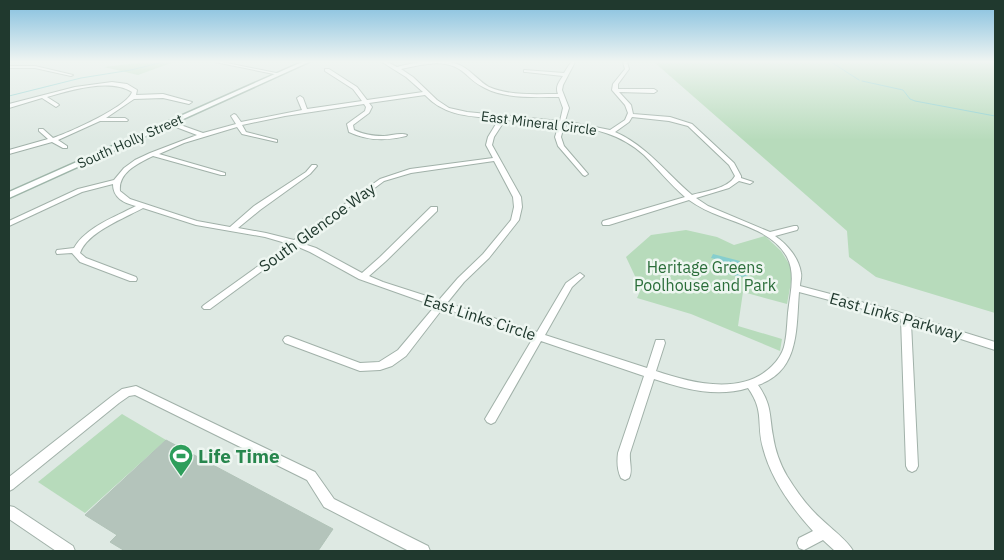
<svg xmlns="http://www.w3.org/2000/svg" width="1004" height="560" viewBox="0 0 1004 560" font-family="'IBM Plex Sans',sans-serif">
<rect width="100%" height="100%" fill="#dee9e3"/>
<g fill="#b7dbbb">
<path d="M145,62H174L138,75L104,67Z"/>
<path d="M654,62H995V313L876,277L849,257L847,231Z"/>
<path d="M686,230L717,237L734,245L765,236L781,251L791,267L792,277L787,304L743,292L738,326L782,339L780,351L691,314L637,298L641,289L626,257L651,235Z"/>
<path d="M122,414L166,440L85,513L38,482Z"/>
</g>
<path fill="#86cece" d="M713,254L740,261L737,274L742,275L740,269L749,272L748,276L741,277L721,272L723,261L711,258Z"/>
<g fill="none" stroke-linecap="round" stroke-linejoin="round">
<g stroke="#86cece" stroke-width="1">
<path d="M831,62L859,80"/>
<path d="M862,81L903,90L910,99L915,101L995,116"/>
<path d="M9,96L81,78L131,70L163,62"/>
</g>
</g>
<path fill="#b4c4bb" stroke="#b1c3b8" d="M166,440L333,529L318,551H125L110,542L117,535L85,515Z"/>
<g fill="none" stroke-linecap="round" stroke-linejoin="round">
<defs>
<g id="street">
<path d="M215,62H222L281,74L279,75Z"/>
<path d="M382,62H387L397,67C417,62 445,55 465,68C473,73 480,82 489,87C510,96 536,94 558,94C555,87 559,82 563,76L526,72H524V70L564,73L571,62H575L563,85L562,90L569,108L565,121L610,130L625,120L628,113L625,105L612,90L613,84L625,69L623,62H627L629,69L618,84V89H654L657,91L654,93L619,92L631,105L633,114L670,117L692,124L734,163L741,176V178L753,182L750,184L739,181L729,188L696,198L708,206L770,232L794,226H797L798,228L797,230L775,236C787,244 799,258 801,273C802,277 800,282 800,286L895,311L995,342V350L911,323L918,466L916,470L912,472L908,470L906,466L901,319L799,292C796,328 800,371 758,385C772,405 769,414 773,436C775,450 780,464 787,476C795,489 804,502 815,513C824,523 849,541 853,551H835L823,540L804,550L799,548L797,543L799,538L813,531C791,507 771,479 763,448C756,423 765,412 748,388C717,398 684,389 654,379L630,453C629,461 633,471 629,478L625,480L621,478C617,470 617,461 618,453L644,376L541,341L495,422L491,424L487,422L485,419L533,338L443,308L406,356L392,366L380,370L360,371L285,343L283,340L285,337L288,336L360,363L379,362L398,350L435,306L359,279L310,252L296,246L210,309H204L202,307L204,305L289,244L265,237L196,225L143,208C125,218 87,232 80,253L86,258L136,277L137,279L136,281H130L80,262L72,253L57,254L56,252L57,250L74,248C86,227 115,217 136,206C124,203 113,198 113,184L82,192L9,226V221L78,189L114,180L124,168L135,160L150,153L197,135L168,124V122H172L203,133L236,124L231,116L234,114L236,115L241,122L302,110L297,98L300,96L303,98L307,109L362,101L353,89L325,71V69H329L357,87L367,100L423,92L406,77ZM437,63C466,65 464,78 485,88C506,99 535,97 559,97L563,108L560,121L467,112L449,108L437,100L413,77L401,69L420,65ZM425,95C446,117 471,116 499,119L488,137L486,145L493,158L410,169L380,179L294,240L266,233L238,228L260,210L310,174L317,166L316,165H312L306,172L254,206L230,227L197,221L130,199L120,191C118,172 139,163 153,156L221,175H225V173L159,154L184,143L237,127L242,134L277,142V140L246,132L242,125L285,116L364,104L366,107L365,111L347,124L349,132C368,141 386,141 406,136L407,135C401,132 390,136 383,136C372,136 363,134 354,130L353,125L369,113L372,107L369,103ZM632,117L669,121L688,126L729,165L735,176C728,189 705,191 692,195C666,173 647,146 615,132L629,122ZM505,120L559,124L555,137L558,146L583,175L585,176L588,174L564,146L561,137L564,125C594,128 621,134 644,155C658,169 670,184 685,197L603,221L602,223L603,225H609L689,200C699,207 709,212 720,216C743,225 774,233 787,257C796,274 790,294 788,313C787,324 787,336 784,347C782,354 777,361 772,366C742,396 691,383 656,371L665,343L664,340H656L647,368L545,335L572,287L584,276L580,273L566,283L537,332L447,303L464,282L489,258L519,220L522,207L521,197L492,145L494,137ZM494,161L513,197L514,207L511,220L483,254L458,278L439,300L383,282L369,276L386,261L437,211V207H431L380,257L362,273L316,248L301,243L384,181L411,173Z"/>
<path d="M9,66H35L73,75L71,76L35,68H9Z"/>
<path d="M112,82L127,84L137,90L136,95L163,94L192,102L189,104L163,98L134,99L106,118H125L128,120L127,121H100L58,140L67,146V148H63L52,142L9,154V150L48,139L39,131V129H43L53,138C70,132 127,107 132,92C110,78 71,90 47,97L58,104L59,105L56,107L42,98L9,108V104L75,87Z"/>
<path d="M136,386L315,472L334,499L428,546L430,551H409L324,507L307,480L135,395L129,396L119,403L13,489L9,491V477L111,397L122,389Z"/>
<path d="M9,506L14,507L73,546L75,551H56L9,519Z"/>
</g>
<path id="secondary" d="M302,62H309L9,198V192Z"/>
</defs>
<use href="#street" stroke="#a1b1a9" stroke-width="2"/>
<use href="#secondary" stroke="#9eb5a9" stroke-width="3"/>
<use href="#street" fill="#fff" fill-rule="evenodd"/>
<use href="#secondary" fill="#fff" fill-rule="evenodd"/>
</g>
<linearGradient id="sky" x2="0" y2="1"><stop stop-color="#81bede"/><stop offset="0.44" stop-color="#f0f5f2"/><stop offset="1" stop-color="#f0f5f2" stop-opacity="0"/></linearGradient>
<rect width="1004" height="140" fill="url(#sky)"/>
<defs>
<symbol id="stadium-pin" viewBox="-11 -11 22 30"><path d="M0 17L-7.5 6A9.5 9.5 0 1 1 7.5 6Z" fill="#2e9e5b" stroke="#eef6f1"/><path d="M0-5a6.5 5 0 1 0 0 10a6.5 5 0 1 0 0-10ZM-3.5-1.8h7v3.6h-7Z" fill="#fff"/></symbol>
</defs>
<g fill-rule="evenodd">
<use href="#stadium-pin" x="167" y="442" width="28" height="38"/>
</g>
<g text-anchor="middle" stroke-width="5" stroke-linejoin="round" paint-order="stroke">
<g font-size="14" fill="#20392e" stroke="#eef6f1">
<text transform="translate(539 123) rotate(7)" y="5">East Mineral Circle</text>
<text transform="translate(130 141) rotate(-24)" y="5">South Holly Street</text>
</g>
<g font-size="16" fill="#20392e" stroke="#eef6f1">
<text transform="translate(317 227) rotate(-36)" y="6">South Glencoe Way</text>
<text transform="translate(896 316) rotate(16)" y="6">East Links Parkway</text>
<text transform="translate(480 317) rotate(18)" y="6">East Links Circle</text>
</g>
<g font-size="16" fill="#2b6e3a" stroke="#eef6f1">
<text x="705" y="273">Heritage Greens<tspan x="705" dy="18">Poolhouse and Park</tspan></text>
</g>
<g font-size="19" font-weight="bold" fill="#27864d" stroke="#eef6f1" text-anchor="start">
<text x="198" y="463">Life Time</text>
</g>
</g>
<rect width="1004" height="560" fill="none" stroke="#20392e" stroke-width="20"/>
</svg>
